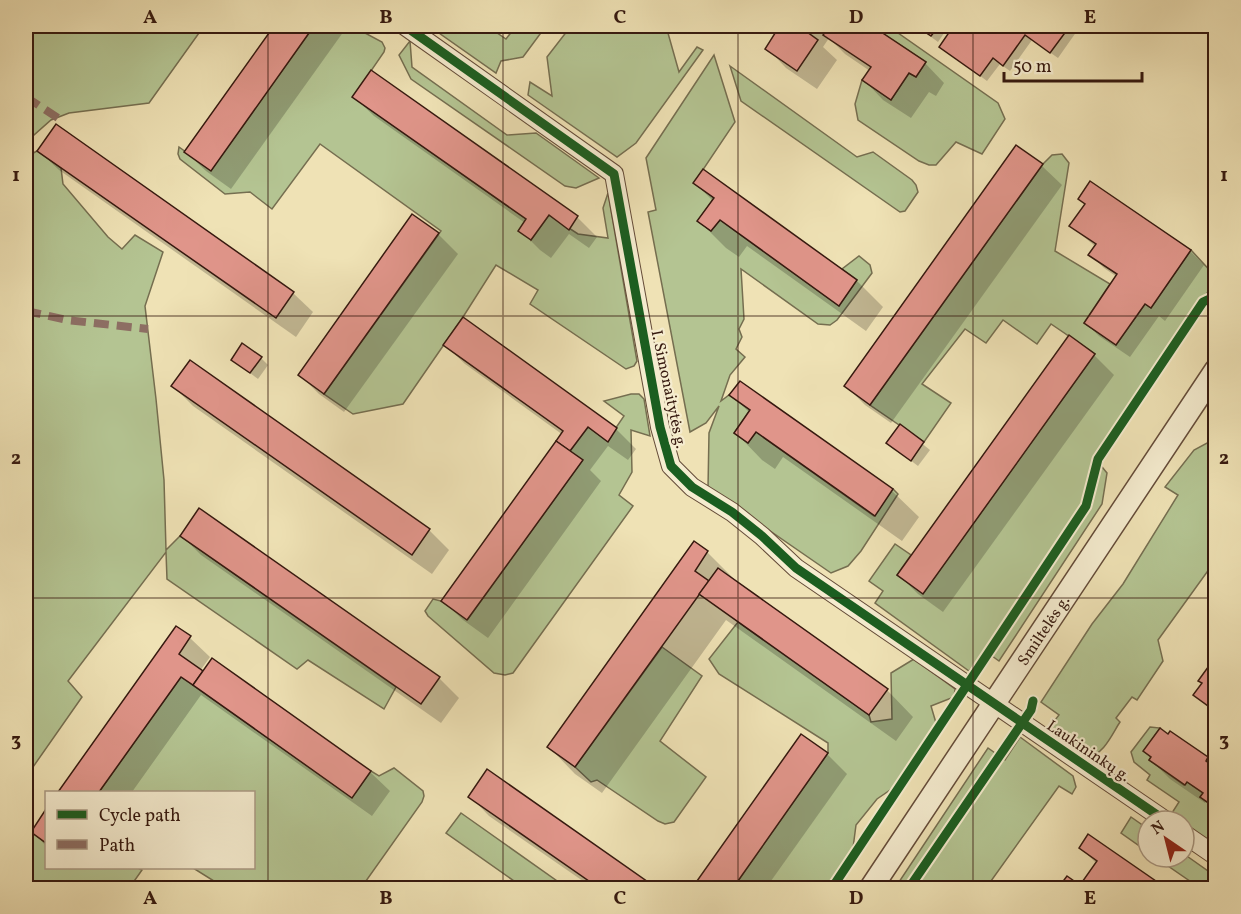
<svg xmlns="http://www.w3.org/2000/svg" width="1241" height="914" viewBox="0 0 1241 914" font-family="Vollkorn,serif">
<rect width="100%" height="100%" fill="#efe2b5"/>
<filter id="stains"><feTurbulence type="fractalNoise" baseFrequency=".00333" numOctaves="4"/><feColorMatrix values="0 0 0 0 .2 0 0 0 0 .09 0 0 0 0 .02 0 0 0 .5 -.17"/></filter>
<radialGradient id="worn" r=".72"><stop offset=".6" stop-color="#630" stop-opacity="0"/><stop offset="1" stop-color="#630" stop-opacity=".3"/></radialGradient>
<g fill="#b4c492" stroke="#756e50" stroke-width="1.5">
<path d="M26,26H204L149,103L69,113L51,120L26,142Z"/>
<path d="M314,26H352L382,42L385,48L384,52L353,97L526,219L531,240L549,215L578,234L608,238L603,208L608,193L637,361L634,366L626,369L530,304L538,290L496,265L463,317L403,404L353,414L324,394L441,231L320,144L272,209L250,192L225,194L180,159L178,154L179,147L211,170Z"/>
<path d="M429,26H487L506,39L516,26H546L523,57L501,61L496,73Z"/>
<path d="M571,26H666L679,72L697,47L703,50L636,143L617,157L528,95L530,82L552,96L547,57Z"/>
<path d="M872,26H888L998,103L1005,119L982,154L956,142L936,165H929L919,161L858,120L855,104L862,80L891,100L909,73L916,77L926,62Z"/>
<path d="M410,41L412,67L507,135L536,133L599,178L576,188L565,186L411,79L399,55Z"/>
<path d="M714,55L735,122L694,183L714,198L698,221L711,231L720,220L839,306L857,280L842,269L859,256L870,265L872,273L837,320L830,325L818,324L741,269L744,319L739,329L742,337L736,349L745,357L730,375L721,401L729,395L750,410L734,433L748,443L756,432L874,516L893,489L898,494L861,551L848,566L831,573L708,488L709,433L719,406L706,423L690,432L648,212L656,210L646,158Z"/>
<path d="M730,66L857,157L873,152L912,180L916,185L918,192L905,211L900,212L741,101Z"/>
<path d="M37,151L61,168L63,184L108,237L122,249L135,235L163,252L145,306L156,399L164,480L166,550L180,536L396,687L384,709L308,660L297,669L167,579L166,552L68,681L82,697L26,777V157Z"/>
<path d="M1062,154L1069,163L1055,251L1110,284L1084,323L1116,345L1145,304L1151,308L1191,250L1215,276L1203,302L1098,459V462L1107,473L1102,504L999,661L985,651L969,671L875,603L883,591L869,581L895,544L911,555L897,575L923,593L1095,354L1051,324L1037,344L1003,320L986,343L965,329L922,384L951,403L924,442L870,405L1043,164L1052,155Z"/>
<path d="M631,394H639L644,399L650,436L631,430L632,472L619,495L633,506L513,673L505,675L494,673L428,616L425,611L433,599L441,601L468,619L582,461L570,451L588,427L607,441L624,416L604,401Z"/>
<path d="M1215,434V561L1158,640L1163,661L1137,700L1132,697L1116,718L1120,722C1112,734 1104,755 1087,757L1048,729L1059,715L1041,702L1092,624L1123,584L1178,495L1165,487L1194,450L1211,441Z"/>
<path d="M738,622L869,715L871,722L892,719L891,673L914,659L955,689L954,697L931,706L936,723L893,788L877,799L856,825L853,848L826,888H733L828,753V743L719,674L709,659Z"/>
<path d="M662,647L702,676L660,741L706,777L674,822L665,824L658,821L597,780L591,782L575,767Z"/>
<path d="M181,677L352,797L371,771L379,776L394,768L423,791L424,796L422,802L361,888H225L193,868H254V792H99Z"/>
<path d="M1150,727L1160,728L1144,751L1151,757L1149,760L1184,785L1187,782L1203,793L1200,797L1215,808V848L1184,826V821H1177L1170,816L1179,802L1147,780L1150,775L1134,762L1131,752Z"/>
<path d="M1020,737L1073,776L1076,787L1072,794L1059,786L986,888H895L988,748L1005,760Z"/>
<path d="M461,813L567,888H524L446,833Z"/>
<path d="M1131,817L1148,829V852L1121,833Z"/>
<path d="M26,832H31L46,843V868H138L142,870L130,887L120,888H26Z"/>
<path d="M1184,854L1215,876V888H1200L1155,857H1184Z"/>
</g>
<g fill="#0003">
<path d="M276,26H338L344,31L231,189L206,171L186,152Z"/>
<path d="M772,26H869L925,63L944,83L936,96L929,92L911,118L883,100L864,80L870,71L845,54L829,38L823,47L837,60L817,89L786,68L767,48L778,31Z"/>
<path d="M908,26H949L938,42L919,28L916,32Z"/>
<path d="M962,26H1071L1077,31L1058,58L1032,40L1010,71L1000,64L987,81L941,47L956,33Z"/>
<path d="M354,97L577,217L597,237L589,248L569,234L551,258L540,250L520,230L525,223L374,116Z"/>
<path d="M1017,147L1042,166L1062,185L891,423L865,405L846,386Z"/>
<path d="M39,151L293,293L313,312L296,337L59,170Z"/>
<path d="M704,171L857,281L883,307L866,331L747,246L739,257L726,248L699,221L713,201L695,183Z"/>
<path d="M1091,183L1190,251L1204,265L1165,321L1159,316L1130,357L1099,336L1085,322L1117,277L1104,268L1090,254L1096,247L1071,226L1086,205L1080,199Z"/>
<path d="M438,234L458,254L344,412L319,394L300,375Z"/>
<path d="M464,319L616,429L636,449L628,460L608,446L590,470L601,481L488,638L463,620L443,601L563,435L465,364L445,345Z"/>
<path d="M1094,355L1114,375L943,612L918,594L899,575Z"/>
<path d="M261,358L268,365L258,379L233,360Z"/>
<path d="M190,362L429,530L449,550L432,574L193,406L173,386Z"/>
<path d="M741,383L892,491L919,517L902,541L783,457L775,469L762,460L736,433L750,413L731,395Z"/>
<path d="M900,426L930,450L918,466L888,443Z"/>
<path d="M182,536L439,678L459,698L441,723L201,555Z"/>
<path d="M695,543L707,552L734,579L733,580L887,690L913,717L896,741L726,620L602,793L575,774L549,747Z"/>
<path d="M176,628L190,638L210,657L200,671L370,772L390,791L372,816L201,695L132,792H60Z"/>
<path d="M1216,659V715L1195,695Z"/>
<path d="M801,736L827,754L847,774L766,888H694Z"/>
<path d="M1207,759L1216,767V810L1206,801L1205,803L1170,779L1151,760Z"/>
<path d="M488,771L647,883L653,888H593L489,816L470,796Z"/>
<path d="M46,812V846L33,832Z"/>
<path d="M1089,836L1163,888H1060L1068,878L1080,887L1097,864L1081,848Z"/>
</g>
<g fill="#e0958a" stroke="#36190f" stroke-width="1.5">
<path d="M274,26H314L211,171L184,152Z"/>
<path d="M776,26H805L803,29L818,40L797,71L765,49L779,27Z"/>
<path d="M830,26H872L926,62L916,77L909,73L891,100L862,80L871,67L823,35Z"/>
<path d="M916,26H939L931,36Z"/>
<path d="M960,26H1070L1050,53L1025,35L1003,66L993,58L980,76L939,47L952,28L956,31Z"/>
<path d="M371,70L578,216L569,230L549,215L531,240L518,231L526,219L352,97Z"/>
<path d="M56,124L294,292L276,318L37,151Z"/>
<path d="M1016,145L1043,164L870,405L844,386Z"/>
<path d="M703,169L857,280L839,306L720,220L711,231L697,221L714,198L693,183Z"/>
<path d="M1090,181L1191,250L1151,308L1145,304L1116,345L1084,323L1117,274L1088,255L1096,244L1069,226L1085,204L1078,199Z"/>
<path d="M412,214L439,233L324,394L298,375Z"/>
<path d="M463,317L617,428L608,442L588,427L570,451L556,441L563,431L443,345Z"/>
<path d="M1069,335L1095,354L923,594L897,575Z"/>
<path d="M242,343L262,357L250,373L231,360Z"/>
<path d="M190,360L430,529L412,555L171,386Z"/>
<path d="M740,381L893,489L875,516L756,432L748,443L734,433L750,410L729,395Z"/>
<path d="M900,424L924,442L911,461L886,443Z"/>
<path d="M556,441L583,460L467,620L441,601Z"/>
<path d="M199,508L440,677L421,704L180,536Z"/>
<path d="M694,541L708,551L695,571L709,581L575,767L547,747Z"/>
<path d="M718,568L888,689L869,715L699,594Z"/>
<path d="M176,626L191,636L179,654L203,671L193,685L181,677L99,792H58Z"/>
<path d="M1216,656V711H1215L1193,695L1202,683L1198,681Z"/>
<path d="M212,658L371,771L352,798L193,685Z"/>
<path d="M1160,728L1168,734L1170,731L1208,757L1206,761L1216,768V808L1200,797L1203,793L1187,782L1185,785L1149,760L1151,757L1143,751Z"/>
<path d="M801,734L828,753L733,888H692Z"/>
<path d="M487,769L648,882L644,888H599L468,797Z"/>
<path d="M46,809V843L31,832Z"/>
<path d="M1088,834L1166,888H1109L1102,883L1098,888H1085L1080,885L1097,861L1079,848Z"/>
<path d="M1067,876L1080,885L1085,888H1058Z"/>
</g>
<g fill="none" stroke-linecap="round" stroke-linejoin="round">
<defs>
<g id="minor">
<path d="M405,26L614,174L660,427L671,466L692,487L732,512L762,536L796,568L1166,821"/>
<path d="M1184,834L1216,856"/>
</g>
<g id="tertiary">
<path id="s1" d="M871,888L1216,370"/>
</g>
</defs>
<use href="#minor" stroke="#644b38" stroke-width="20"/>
<use href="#tertiary" stroke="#644b38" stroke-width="25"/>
<use href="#minor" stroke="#f5eccf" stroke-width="18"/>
<use href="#tertiary" stroke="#f5eccf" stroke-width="22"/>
<g stroke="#8d6e63" stroke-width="8" stroke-dasharray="15 8" stroke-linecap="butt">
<path d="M26,97L58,118"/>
<path d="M26,311L67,320L148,329"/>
</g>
<defs>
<g id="cycleway">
<path d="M405,26L614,174L660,427L671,466L692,487L732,512L762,536L796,568L1166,821"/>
<path d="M832,888L1086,506L1098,459L1203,302L1216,296"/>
<path d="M909,888L1031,710L1033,701"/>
</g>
</defs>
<use href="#cycleway" stroke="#f5eccf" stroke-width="13"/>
<use href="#cycleway" stroke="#1b5e20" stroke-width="9"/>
</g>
<path fill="none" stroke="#36190f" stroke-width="1.5" stroke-opacity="0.55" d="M268,26V888M503,26V888M738,26V888M973,26V888M26,316H1216M26,598H1216"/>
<g text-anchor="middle" stroke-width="4.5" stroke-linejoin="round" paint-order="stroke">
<g font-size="16" fill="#36190f" stroke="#f5eccf">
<text transform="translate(670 389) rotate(78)" y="6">I. Simonaitytės g.</text>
<text dy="6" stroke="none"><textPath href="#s1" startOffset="310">Smiltelės g.</textPath></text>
<text transform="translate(1089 750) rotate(34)" y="6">Laukininkų g.</text>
</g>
</g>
<rect width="1241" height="914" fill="none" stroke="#efe2b5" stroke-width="66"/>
<rect x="45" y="791" width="210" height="78" fill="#f5eccf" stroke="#a99882" stroke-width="1.5"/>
<rect x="57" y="810" width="30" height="9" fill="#1b5e20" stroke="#a99882" stroke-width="1.5"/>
<text x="99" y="821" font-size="18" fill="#36190f">Cycle path</text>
<rect x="57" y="840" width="30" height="9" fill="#8d6e63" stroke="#a99882" stroke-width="1.5"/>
<text x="99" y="851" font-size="18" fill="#36190f">Path</text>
<g transform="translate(1166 839) rotate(325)"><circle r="28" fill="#f5eccf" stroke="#a99882" stroke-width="1.5"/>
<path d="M0-4.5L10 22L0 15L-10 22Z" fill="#8f2418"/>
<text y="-9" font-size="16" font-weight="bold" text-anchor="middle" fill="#36190f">N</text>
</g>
<path d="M1004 72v9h138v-9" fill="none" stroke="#36190f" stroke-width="3"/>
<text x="1013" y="72" font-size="18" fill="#36190f" stroke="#f5eccf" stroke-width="4.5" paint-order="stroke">50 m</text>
<rect x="33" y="33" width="1175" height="848" fill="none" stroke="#36190f" stroke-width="2"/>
<g font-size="20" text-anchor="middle" font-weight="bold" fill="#36190f">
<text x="150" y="23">A</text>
<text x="386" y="23">B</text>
<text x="620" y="23">C</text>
<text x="856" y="23">D</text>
<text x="1090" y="23">E</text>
<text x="16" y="181">1</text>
<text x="1224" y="181">1</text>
<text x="16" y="464">2</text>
<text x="1224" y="464">2</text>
<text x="16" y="746">3</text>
<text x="1224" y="746">3</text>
<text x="150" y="904">A</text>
<text x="386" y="904">B</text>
<text x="620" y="904">C</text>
<text x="856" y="904">D</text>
<text x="1090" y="904">E</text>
</g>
<rect width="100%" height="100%" filter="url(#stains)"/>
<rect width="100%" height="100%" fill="url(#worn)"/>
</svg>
